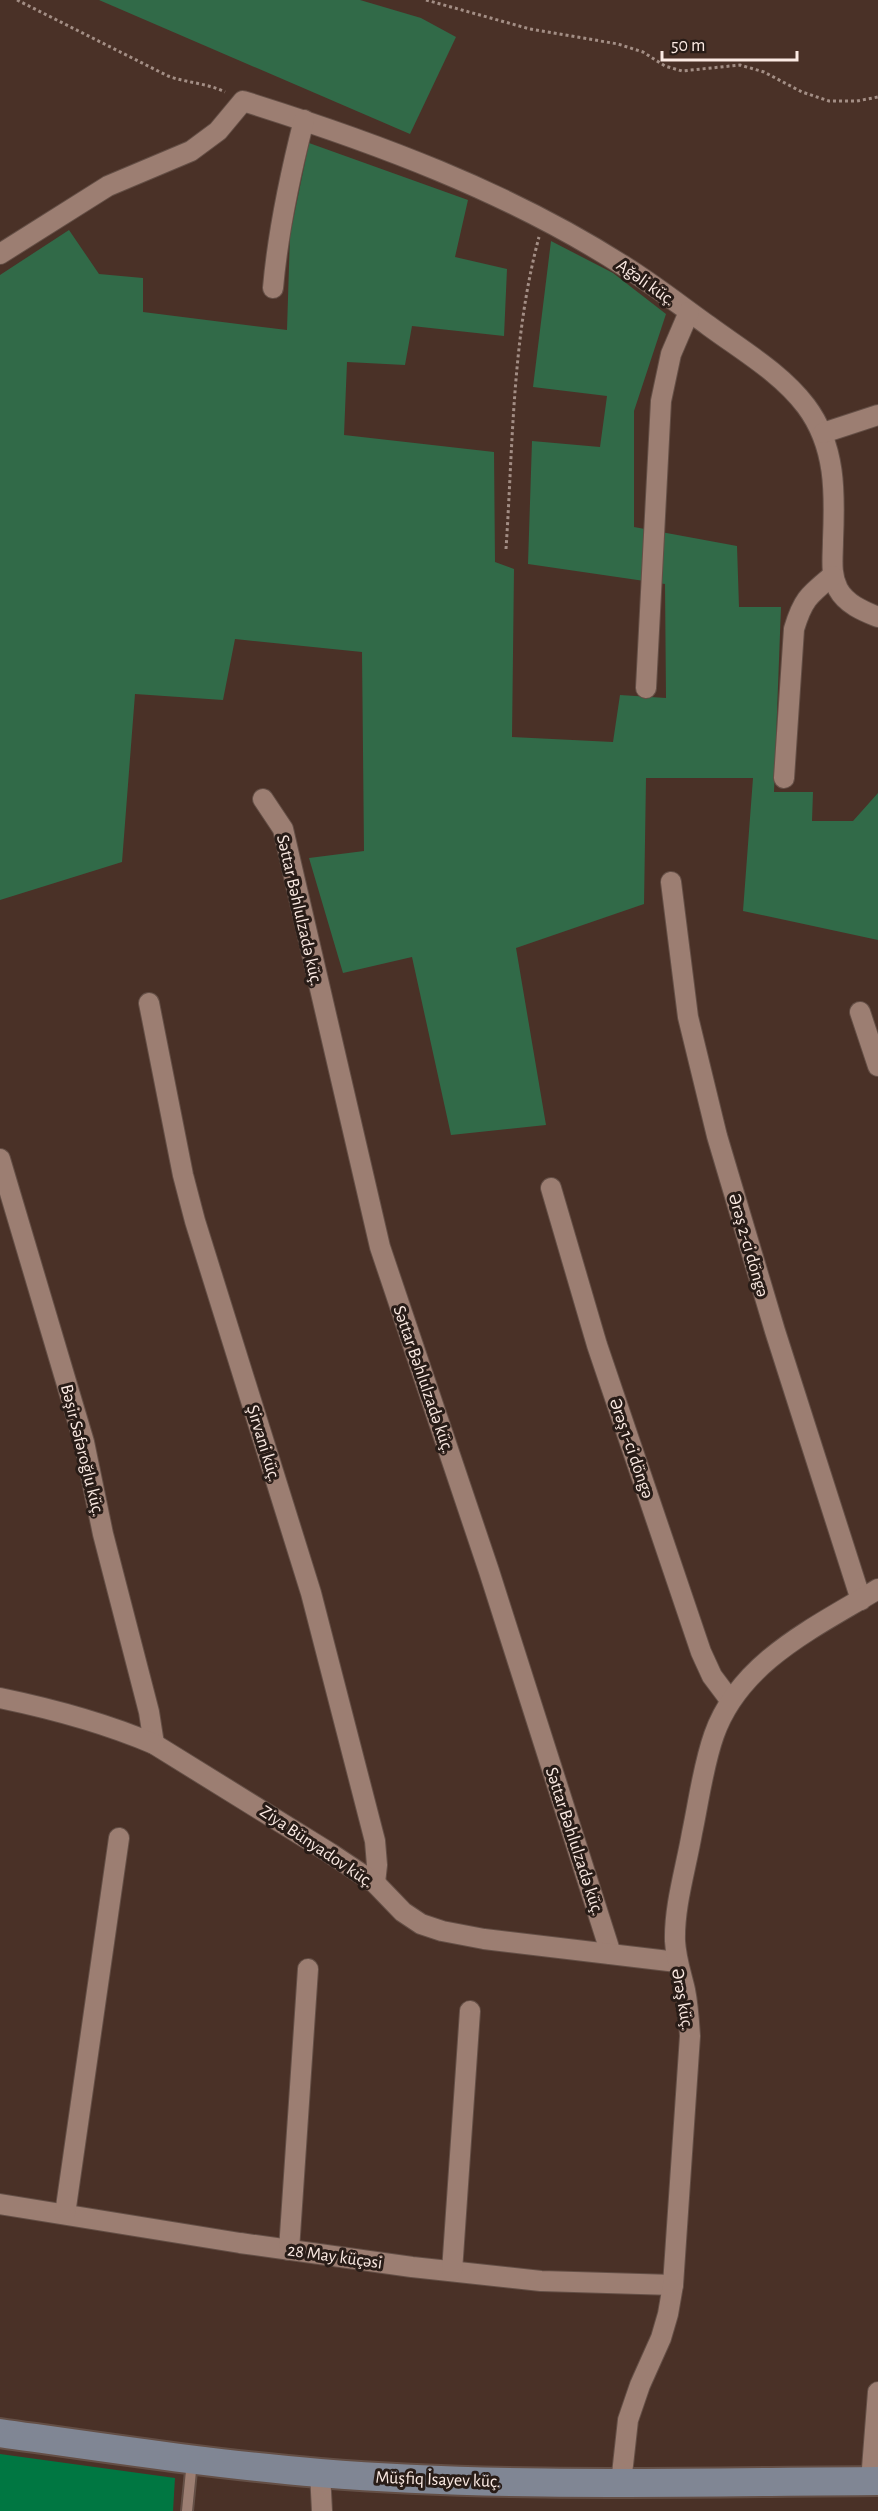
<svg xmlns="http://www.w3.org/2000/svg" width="878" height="2511" viewBox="0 0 878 2511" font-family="'Alegreya Sans',sans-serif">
<rect width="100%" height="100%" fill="#4a3127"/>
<g fill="#316a48">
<path d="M99,0H360L421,18L456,37L410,134Z"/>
<path d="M309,143L468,200L455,257L507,269L504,336L412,326L405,365L347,362L344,435L494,452L495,562L514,569L512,737L613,742L620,695L666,698L665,584L528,564L532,441L600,447L607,396L533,387L551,241L613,273L666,314L634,411V527L737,546L739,607H781L774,792H813L812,821H853L878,793V940L743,911L753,778H646L644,904L516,948L546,1125L451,1135L412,957L343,973L309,858L364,851L362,652L235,639L223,700L135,694L122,862L0,900V275L69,230L99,274L143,278V312L287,330L290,235Z"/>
</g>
<path fill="#007742" d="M0,2454L175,2478L173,2511H0Z"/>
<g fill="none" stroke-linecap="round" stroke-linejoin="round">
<defs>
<path id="lane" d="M187,2511L192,2461"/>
<g id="street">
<path d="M0,254L108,186L191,151L218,131L243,101C374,142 507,191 624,266C653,284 681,306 709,326C743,351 781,373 806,406C836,446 835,493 833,540C833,557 830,574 838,589C846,604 863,611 878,617"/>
<path d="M273,288C278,231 290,175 304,120"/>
<path d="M823,433L878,415"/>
<path d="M646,688L661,401L671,354L689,312"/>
<path d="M784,778L794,629C803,599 809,595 832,576"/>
<path d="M263,799L283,829L380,1247L489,1571L611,1954"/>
<path d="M671,882L688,1017L717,1136L775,1331L861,1600"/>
<path d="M149,1003L183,1175L195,1221L311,1593L375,1841L377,1865L375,1883"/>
<path d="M860,1012L878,1066"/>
<path d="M0,1159L84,1442L103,1534L149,1712L154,1744"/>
<path d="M551,1188L597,1345L701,1652L712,1676L730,1700"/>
<path d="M0,1698C53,1709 105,1723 154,1744L330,1853L375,1883L403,1912L421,1924L442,1931L484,1939L677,1962"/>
<path d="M0,2204L240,2243L412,2267L541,2281L673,2285"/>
<path d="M65,2214L119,1838"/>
<path d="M289,2250L308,1969"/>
<path d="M452,2271L470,2011"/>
<path d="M320,2473L322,2511"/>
<path d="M871,2481L878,2392"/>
<path d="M621,2483L628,2420L640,2385L661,2338L668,2314L673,2285L690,2036C689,2020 688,2005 685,1990C681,1973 676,1959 675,1941C674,1906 686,1868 692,1833C699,1800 703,1766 714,1735C740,1661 816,1627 878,1589"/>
</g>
<path id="secondary" d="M0,2433C106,2448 213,2464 320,2473C505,2488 692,2482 878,2481"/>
</defs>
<use href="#lane" stroke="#644f46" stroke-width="14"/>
<use href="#street" stroke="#644f46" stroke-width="22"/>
<use href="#secondary" stroke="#644f46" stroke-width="32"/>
<g stroke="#a38e85" stroke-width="3" stroke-dasharray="3 3" stroke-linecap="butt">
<path d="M17,0L168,76C187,83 207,83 225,92"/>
<path d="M426,0L530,29L618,44L643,52L665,66L682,71L740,65L764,72L802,92L829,101H857L878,97"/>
<path d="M506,549C513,445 512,338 539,237"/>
</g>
<use href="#lane" stroke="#9c7e72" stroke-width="10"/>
<use href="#street" stroke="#9c7e72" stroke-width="20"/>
<use href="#secondary" stroke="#808694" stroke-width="28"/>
</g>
<g text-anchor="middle" stroke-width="6" stroke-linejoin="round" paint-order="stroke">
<g font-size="18" fill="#fbeae3" stroke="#281c17">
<text transform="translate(646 282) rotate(35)" y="6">Ağəli küç.</text>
<text transform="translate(300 910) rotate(77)" y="6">Səttar Bəhlulzadə küç.</text>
<text transform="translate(749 1245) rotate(74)" y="6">Ərəş 2-ci döngə</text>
<text transform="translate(424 1379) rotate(71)" y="6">Səttar Bəhlulzadə küç.</text>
<text transform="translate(264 1443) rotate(73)" y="6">Şirvani küç.</text>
<text transform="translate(632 1448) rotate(71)" y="6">Ərəş 1-ci döngə</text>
<text transform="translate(83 1450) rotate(76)" y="6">Bəşir Səfəroğlu küç.</text>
<text transform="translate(575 1841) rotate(72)" y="6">Səttar Bəhlulzadə küç.</text>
<text transform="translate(317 1846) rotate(34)" y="6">Ziya Bünyadov küç.</text>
<text transform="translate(683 1999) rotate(80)" y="6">Ərəş küç.</text>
<text transform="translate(335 2256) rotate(8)" y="6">28 May küçəsi</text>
<text transform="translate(438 2479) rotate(2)" y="6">Müşfiq İsayev küç.</text>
</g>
</g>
<path d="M662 51v9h135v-9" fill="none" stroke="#fbeae3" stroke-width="3"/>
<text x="671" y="51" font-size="18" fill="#fbeae3" stroke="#281c17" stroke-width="4.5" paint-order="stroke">50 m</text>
</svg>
